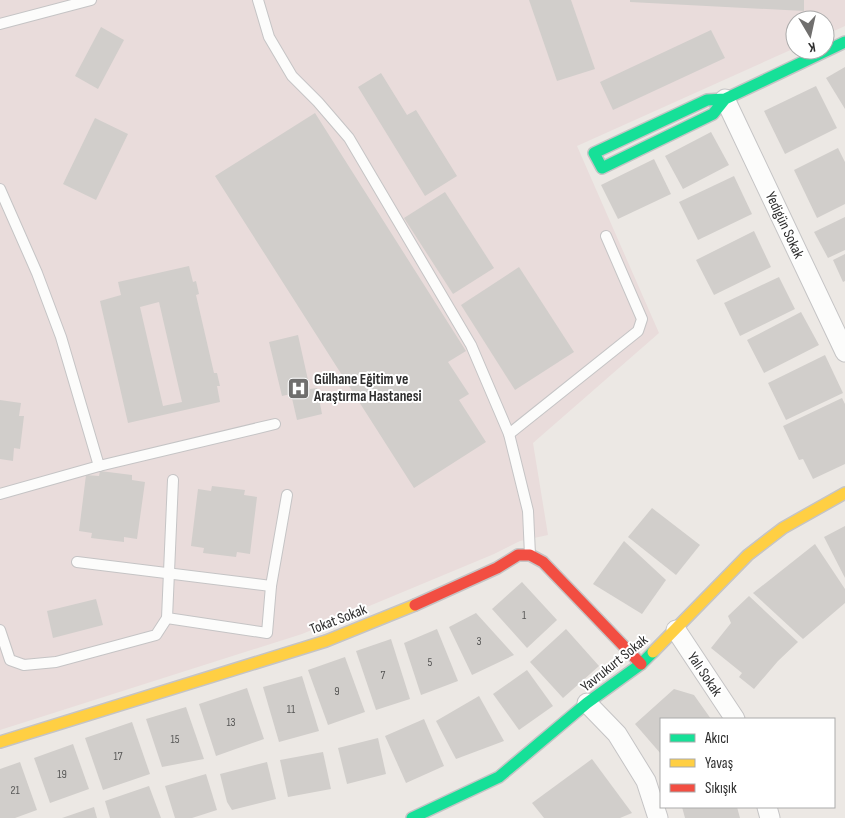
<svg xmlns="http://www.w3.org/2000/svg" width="845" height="818" viewBox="0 0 845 818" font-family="'Sofia Sans Condensed',sans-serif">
<rect width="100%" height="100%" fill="#ece8e4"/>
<path fill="#e9dcdb" d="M0,0H845V26L825,35V20H795V48L577,146L659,333L533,443L548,535L520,541L494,554L302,634L0,730Z"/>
<g fill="#d1cecb" fill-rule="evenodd">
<path d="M529,0H571L595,69L557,81Z"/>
<path d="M630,0H804V11L630,2Z"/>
<path d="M101,27L124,40L98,89L75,76Z"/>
<path d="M711,30L725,58L613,110L600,82Z"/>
<path d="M845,67V109L826,78Z"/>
<path d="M381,73L407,115L416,110L457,176L425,196L358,87Z"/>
<path d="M816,86L837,128L785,154L764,111Z"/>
<path d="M315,113L466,351L448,362L469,394L459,400L486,442L414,488L215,176Z"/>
<path d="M95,118L128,134L96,200L63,184Z"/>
<path d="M711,132L729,165L683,189L665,156Z"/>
<path d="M838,148L845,162V204L817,218L794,170Z"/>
<path d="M654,159L671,194L618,219L601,185Z"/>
<path d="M734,176L752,214L698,240L679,202Z"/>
<path d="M445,192L494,268L453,294L404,218Z"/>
<path d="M845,217V250L828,258L814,232Z"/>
<path d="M754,231L771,267L714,295L696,260Z"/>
<path d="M845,254V281L843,282L833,260Z"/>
<path d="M189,266L193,282L196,281L199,294L196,295L214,373H217L220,386H217L220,402L128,423L100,301L121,295L118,282ZM159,302L182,402L163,406L140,307Z"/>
<path d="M519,267L574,352L515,390L461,305Z"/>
<path d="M779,277L795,309L740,336L724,303Z"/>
<path d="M801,312L819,345L764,373L747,340Z"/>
<path d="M298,335L310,389L317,388L322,414L297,420L291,394L282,396L269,342Z"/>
<path d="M825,355L843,393L786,420L768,383Z"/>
<path d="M842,398L845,404V464L813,479L803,459L799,460L783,426Z"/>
<path d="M0,400L21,403L19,416H24L20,449L14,448L13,461L0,459Z"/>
<path d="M100,471L132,475V480L145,482L137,539L124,537V542L91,538L92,533L79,531L86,475L99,476Z"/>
<path d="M212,486L245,490L244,495L257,497L250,554L237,552L236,557L203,553L204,548L191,546L198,489L211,491Z"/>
<path d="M652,508L700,545L676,575L628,537Z"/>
<path d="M845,526V578L824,537Z"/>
<path d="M624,541L666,580L642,614L593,584Z"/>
<path d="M815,544L845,589V603L803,639L753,593Z"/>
<path d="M522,582L557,620L527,648L492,609Z"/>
<path d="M749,596L798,642L778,661L754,689L739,677L742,673L711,648L731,623L728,616Z"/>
<path d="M96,599L103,625L53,638L47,611Z"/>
<path d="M476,613L514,655L472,675L449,627Z"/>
<path d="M437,629L458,681L421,695L404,643Z"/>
<path d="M566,629L599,666L563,698L530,662Z"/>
<path d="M391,639L410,699L376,710L356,651Z"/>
<path d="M345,657L365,712L328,725L308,670Z"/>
<path d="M527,670L553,706L519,730L493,694Z"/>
<path d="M302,676L319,731L279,742L263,687Z"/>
<path d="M247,688L264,739L216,756L199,704Z"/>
<path d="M674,689L694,695L711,719H661V754L635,724Z"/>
<path d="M479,696L504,741L456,759L436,721Z"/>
<path d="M186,707L204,759L162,767L146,719Z"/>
<path d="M424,719L444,766L406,783L385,736Z"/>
<path d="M132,722L150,774L103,790L85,738Z"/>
<path d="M378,738L386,774L347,784L338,748Z"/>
<path d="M73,744L89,789L50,803L34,758Z"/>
<path d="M323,752L331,789L288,797L280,760Z"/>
<path d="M592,759L632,813L620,818H544L532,803Z"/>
<path d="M20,762L37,810L15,818H0V769Z"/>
<path d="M267,762L276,799L232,810L227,802L220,774Z"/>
<path d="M206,774L217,810L192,818H175L165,786Z"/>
<path d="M149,786L161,818H110L105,801Z"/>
<path d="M94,807L97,818H62Z"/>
<path d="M682,807H737L740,818H685Z"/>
</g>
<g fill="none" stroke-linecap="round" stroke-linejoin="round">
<defs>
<g id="lane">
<path d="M258,0L269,37L292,76L318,102L349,138L471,345L509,434L528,511L530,555"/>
<path d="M0,24L91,0"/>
<path d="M0,189L37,273L61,337L99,466L275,424"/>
<path d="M509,434L638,331L642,319L606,236"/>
<path d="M0,494L99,466"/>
<path d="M77,562L271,586L287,495"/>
<path d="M167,618L267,633L271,586"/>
<path d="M0,630L10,660L24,665L56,662L156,635L167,618L173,480"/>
</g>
<g id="street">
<path d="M725,99L845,352"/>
<path d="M676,630L735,719"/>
<path d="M587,703L617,734L646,781L658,818"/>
<path d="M767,807L770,818"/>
</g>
<g id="fast">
<path d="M725,99L713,114L602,168L594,153L707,100L725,99L845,42"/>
<path d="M412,818L499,777L587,703L641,664L653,652"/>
</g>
<g id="slow">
<path d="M653,652L748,555L783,528L845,493"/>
<path d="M0,742L326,641L415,605"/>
</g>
<path id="jam" d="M415,605L497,568L518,555H530L543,562L641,664"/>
</defs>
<use href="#lane" stroke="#c5c4c5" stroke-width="12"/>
<use href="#street" stroke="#c5c4c5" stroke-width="21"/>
<use href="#fast" stroke="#c5c4c5" stroke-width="14"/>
<use href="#slow" stroke="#c5c4c5" stroke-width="14"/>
<use href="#jam" stroke="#c5c4c5" stroke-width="14"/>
<use href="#lane" stroke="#fcfcfb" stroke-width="10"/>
<use href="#street" stroke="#fcfcfb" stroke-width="19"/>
<use href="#fast" stroke="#16e098" stroke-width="11"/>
<use href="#slow" stroke="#ffcf43" stroke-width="11"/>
<use href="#jam" stroke="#f24e42" stroke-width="11"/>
</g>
<defs>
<symbol id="hospital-square" viewBox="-11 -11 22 22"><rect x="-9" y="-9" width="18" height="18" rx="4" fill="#706f6e" stroke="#fff"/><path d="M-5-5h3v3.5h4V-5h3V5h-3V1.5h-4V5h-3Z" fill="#fff"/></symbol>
</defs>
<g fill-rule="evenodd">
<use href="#hospital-square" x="286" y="376" width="25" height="25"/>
</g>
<g text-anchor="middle" stroke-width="4" stroke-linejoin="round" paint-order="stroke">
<g font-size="12" fill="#585857">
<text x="524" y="619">1</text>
<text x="479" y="645">3</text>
<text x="430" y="666">5</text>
<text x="383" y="679">7</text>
<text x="337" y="695">9</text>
<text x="291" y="713">11</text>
<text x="231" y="726">13</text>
<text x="175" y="743">15</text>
<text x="118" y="760">17</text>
<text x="62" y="778">19</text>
<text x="15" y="794">21</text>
</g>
<g font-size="15" fill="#2e2e2e" stroke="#fff">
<text transform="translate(785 225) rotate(65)" y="5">Yedigün Sokak</text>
<text transform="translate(338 619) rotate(-21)" y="5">Tokat Sokak</text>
<text transform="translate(614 663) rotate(-39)" y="5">Yavrukurt Sokak</text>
<text transform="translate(705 674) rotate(56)" y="5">Yalı Sokak</text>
</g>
<g font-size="15" font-weight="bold" fill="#2e2e2e" stroke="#fff" text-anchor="start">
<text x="314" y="384">Gülhane Eğitim ve<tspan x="314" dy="17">Araştırma Hastanesi</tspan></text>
</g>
</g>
<rect x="660" y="718" width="175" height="90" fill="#ffffff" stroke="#ababab"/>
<rect x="670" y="734" width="25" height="8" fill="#16e098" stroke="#ababab"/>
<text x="705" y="743" font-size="15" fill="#2e2e2e">Akıcı</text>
<rect x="670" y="759" width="25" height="8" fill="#ffcf43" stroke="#ababab"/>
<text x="705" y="768" font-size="15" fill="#2e2e2e">Yavaş</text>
<rect x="670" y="784" width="25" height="8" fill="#f24e42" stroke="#ababab"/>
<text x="705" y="793" font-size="15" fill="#2e2e2e">Sıkışık</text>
<g transform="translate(810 35) rotate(171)"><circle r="24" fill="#ffffff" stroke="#ababab"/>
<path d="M0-4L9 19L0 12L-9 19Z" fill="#706f6e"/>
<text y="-8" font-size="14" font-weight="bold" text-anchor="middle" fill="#2e2e2e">K</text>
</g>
</svg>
